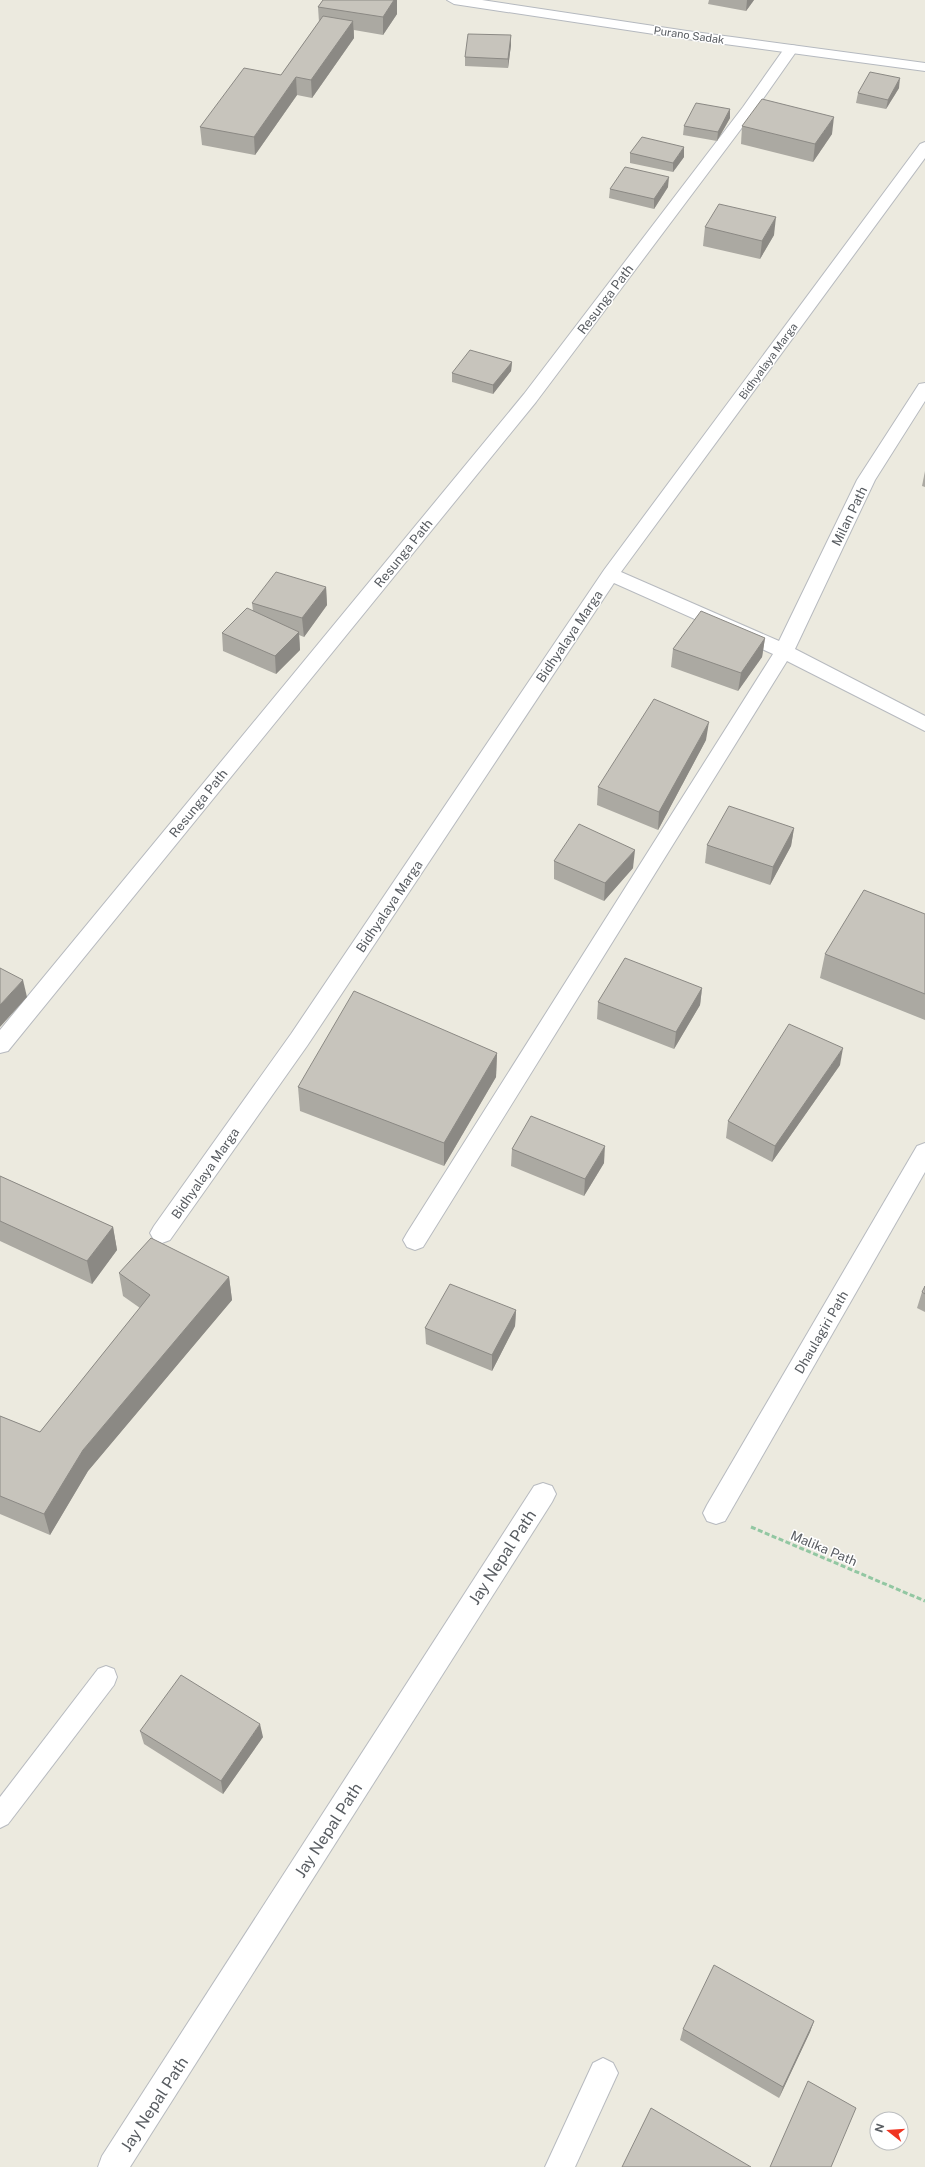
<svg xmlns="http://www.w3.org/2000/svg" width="925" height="2167" viewBox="0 0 925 2167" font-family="'Public Sans',sans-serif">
<rect width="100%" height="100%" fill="#eceadf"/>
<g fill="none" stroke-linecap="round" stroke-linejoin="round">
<defs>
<path id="lane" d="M106,1666L114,1669L117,1677L114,1685L8,1824L0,1828V1797L98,1669Z"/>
<g id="street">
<path d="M791,45L796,46L798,49L753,113L536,402L8,1051L0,1053V1030L524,394L743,107L786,46Z"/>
<path d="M925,142V158L621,572L779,641L857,480L919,384L925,383V401L875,480L795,649L925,716V731L787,661L423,1247L415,1250L407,1247L403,1240L407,1233L773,654L614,583L307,1046L170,1240L162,1243L154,1240L150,1233L154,1226L291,1034L604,570L920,144Z"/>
<path d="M925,1143V1172L725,1521L716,1524L707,1521L703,1513L707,1505L917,1146Z"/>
<path d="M543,1483L552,1486L556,1494L552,1502L130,2167H98L102,2156L534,1486Z"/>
<path d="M603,2058L613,2063L618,2073L575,2167H545L593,2063Z"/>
</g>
<path id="secondary" d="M447,0H482L687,31L925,63V71L687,39L454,4Z"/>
</defs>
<use href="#lane" stroke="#b7babf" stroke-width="2"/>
<use href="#street" stroke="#b7babf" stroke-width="2"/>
<use href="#secondary" stroke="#b5b9bf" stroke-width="2"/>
<path stroke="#92c7a2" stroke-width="3" stroke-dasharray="5 2.5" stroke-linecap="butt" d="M751,1527L925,1601"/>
<use href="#lane" fill="#fff" fill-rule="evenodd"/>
<use href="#street" fill="#fff" fill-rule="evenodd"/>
<use href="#secondary" fill="#fff" fill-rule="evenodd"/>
</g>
<g fill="#aba9a2">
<path d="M323,0H397V14L383,35L354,30V38L312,98L297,95L255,155L202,145L200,127L281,75L319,22L318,7Z"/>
<path d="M709,0H754L746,11L708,4Z"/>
<path d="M511,35V45L508,68L465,66V57Z"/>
<path d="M899,88L886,109L856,103L858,93Z"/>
<path d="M730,109V118L717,141L683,135L684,126Z"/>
<path d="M742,126L832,134L813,162L741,144Z"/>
<path d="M630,153L684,157L673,172L630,163Z"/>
<path d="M668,187L654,209L609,198L610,189Z"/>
<path d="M705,227L774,235L760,259L703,246Z"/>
<path d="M512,362L511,371L493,394L452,382V373Z"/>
<path d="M925,471V487L922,486Z"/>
<path d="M326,587L327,605L304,637L299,635L300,650L276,674L223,651L222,633L253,611L252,603Z"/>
<path d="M765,638L762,657L738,691L671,667L673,649Z"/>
<path d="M706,740L658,830L597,805L598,787Z"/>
<path d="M794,828L791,846L770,885L705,863L707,845Z"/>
<path d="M554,861L633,868L604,901L554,879Z"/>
<path d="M925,914V1020L820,978L825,954Z"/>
<path d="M702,988L700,1005L674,1049L597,1019L598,1002Z"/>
<path d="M497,1053L496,1077L444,1166L300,1111L298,1087Z"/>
<path d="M840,1065L772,1162L726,1138L728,1121Z"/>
<path d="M512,1149L604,1163L584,1196L511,1166Z"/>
<path d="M0,1176L113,1227L117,1250L92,1284L0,1241Z"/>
<path d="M119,1273L229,1277L232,1300L88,1471L50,1535L0,1514V1416L40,1432L140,1308L123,1296Z"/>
<path d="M925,1286V1312L917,1308L922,1292Z"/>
<path d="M516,1310L515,1326L492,1371L426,1344L425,1328Z"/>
<path d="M140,1731L263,1737L223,1794L144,1744Z"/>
<path d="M814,2021L810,2032L779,2098L680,2040L683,2029Z"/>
</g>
<g fill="#8b8984">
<path d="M394,0H397V14L383,35V17Z"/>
<path d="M747,0H754L746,11Z"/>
<path d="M353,21L354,38L312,98L311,80Z"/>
<path d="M511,35V45L508,68V59Z"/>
<path d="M296,77L297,95L255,155L254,137Z"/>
<path d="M900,78L899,88L886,109L888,100Z"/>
<path d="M730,109V118L717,141L718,132Z"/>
<path d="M834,117L832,134L813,162L815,144Z"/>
<path d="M684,147V157L673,172V163Z"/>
<path d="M669,177L668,187L654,209V199Z"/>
<path d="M776,217L774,235L760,259L762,241Z"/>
<path d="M512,362L511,371L493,394V385Z"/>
<path d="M326,587L327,605L304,637L302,618Z"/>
<path d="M299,632L300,650L276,674L275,656Z"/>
<path d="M765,638L762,657L738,691L741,673Z"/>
<path d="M709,722L706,740L658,830L659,812Z"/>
<path d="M794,828L791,846L770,885L773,867Z"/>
<path d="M635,850L633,868L604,901L605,883Z"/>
<path d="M23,980L27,997L0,1027V1005Z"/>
<path d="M702,988L700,1005L674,1049L676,1032Z"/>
<path d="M843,1048L840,1065L772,1162L775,1146Z"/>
<path d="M497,1053L496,1077L444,1166V1143Z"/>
<path d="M605,1146L604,1163L584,1196L585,1179Z"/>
<path d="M113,1227L117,1250L92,1284L87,1261Z"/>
<path d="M229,1277L232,1300L88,1471L50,1535L44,1514L83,1450Z"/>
<path d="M516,1310L515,1326L492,1371V1355Z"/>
<path d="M260,1724L263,1737L223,1794L221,1781Z"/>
<path d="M814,2021L810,2032L779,2098L783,2087Z"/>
</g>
<g fill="#c7c4bc" stroke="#8b8984">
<path d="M323,0H394L383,17L318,7Z"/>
<path d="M323,16L353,21L311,80L296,77L254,137L200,127L244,68L281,75Z"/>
<path d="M468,34L511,35L508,59L465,57Z"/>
<path d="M870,72L900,78L888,100L858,93Z"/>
<path d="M762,99L834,117L815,144L742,126Z"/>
<path d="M696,103L730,109L718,132L684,126Z"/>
<path d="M642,137L684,147L673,163L630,153Z"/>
<path d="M625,167L669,177L654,199L610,189Z"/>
<path d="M719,204L776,217L762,241L705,227Z"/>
<path d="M470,350L512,362L493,385L452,373Z"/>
<path d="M276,572L326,587L302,618L252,603Z"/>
<path d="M247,608L299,632L275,656L222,633Z"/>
<path d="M701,611L765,638L741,673L673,649Z"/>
<path d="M654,699L709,722L659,812L598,787Z"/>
<path d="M729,806L794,828L773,867L707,845Z"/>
<path d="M579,824L635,850L605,883L554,861Z"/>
<path d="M864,890L925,914V994L825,954Z"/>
<path d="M625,958L702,988L676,1032L598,1002Z"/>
<path d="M0,968L23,980L0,1005Z"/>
<path d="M354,991L497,1053L444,1143L298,1087Z"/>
<path d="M789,1024L843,1048L775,1146L728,1121Z"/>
<path d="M531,1116L605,1146L585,1179L512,1149Z"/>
<path d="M0,1176L113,1227L87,1261L0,1221Z"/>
<path d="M151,1238L229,1277L83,1450L44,1514L0,1496V1416L40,1432L150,1295L119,1273Z"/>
<path d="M450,1284L516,1310L492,1355L425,1328Z"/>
<path d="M925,1286V1294L922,1292Z"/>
<path d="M181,1675L260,1724L221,1781L140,1731Z"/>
<path d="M714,1965L814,2021L783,2087L683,2029Z"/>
<path d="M808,2081L856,2108L831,2167H770Z"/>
<path d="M651,2108L751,2167H622Z"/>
</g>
<g text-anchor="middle" stroke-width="3" stroke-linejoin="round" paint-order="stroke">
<g font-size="11" fill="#585c61" stroke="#fff">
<text transform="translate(689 35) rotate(8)" y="4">Purano Sadak</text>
<text transform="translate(768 361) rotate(-54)" y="4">Bidhyalaya Marga</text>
</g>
<g font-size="13" fill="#585c61" stroke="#fff">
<text transform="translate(605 299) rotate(-53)" y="5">Resunga Path</text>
<text transform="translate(849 516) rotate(-64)" y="5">Milan Path</text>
<text transform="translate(403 553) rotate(-51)" y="5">Resunga Path</text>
<text transform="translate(569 636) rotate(-56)" y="5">Bidhyalaya Marga</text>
<text transform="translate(198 803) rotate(-51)" y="5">Resunga Path</text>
<text transform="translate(389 906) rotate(-56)" y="5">Bidhyalaya Marga</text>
<text transform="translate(205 1173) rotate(-55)" y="5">Bidhyalaya Marga</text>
<text transform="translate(821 1332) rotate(-60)" y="5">Dhaulagiri Path</text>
<text transform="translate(824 1548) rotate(23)" y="5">Malika Path</text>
</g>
<g font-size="16" fill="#585c61" stroke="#fff">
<text transform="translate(502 1557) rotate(-57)" y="6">Jay Nepal Path</text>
<text transform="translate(328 1830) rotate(-57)" y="6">Jay Nepal Path</text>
<text transform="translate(154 2104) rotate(-57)" y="6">Jay Nepal Path</text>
</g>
</g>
<g transform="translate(889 2131) rotate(287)"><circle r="19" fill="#ffffff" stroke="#bcbec0"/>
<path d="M0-3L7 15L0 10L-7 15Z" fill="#f03421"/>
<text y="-6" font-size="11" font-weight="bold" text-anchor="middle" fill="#585c61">N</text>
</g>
</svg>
